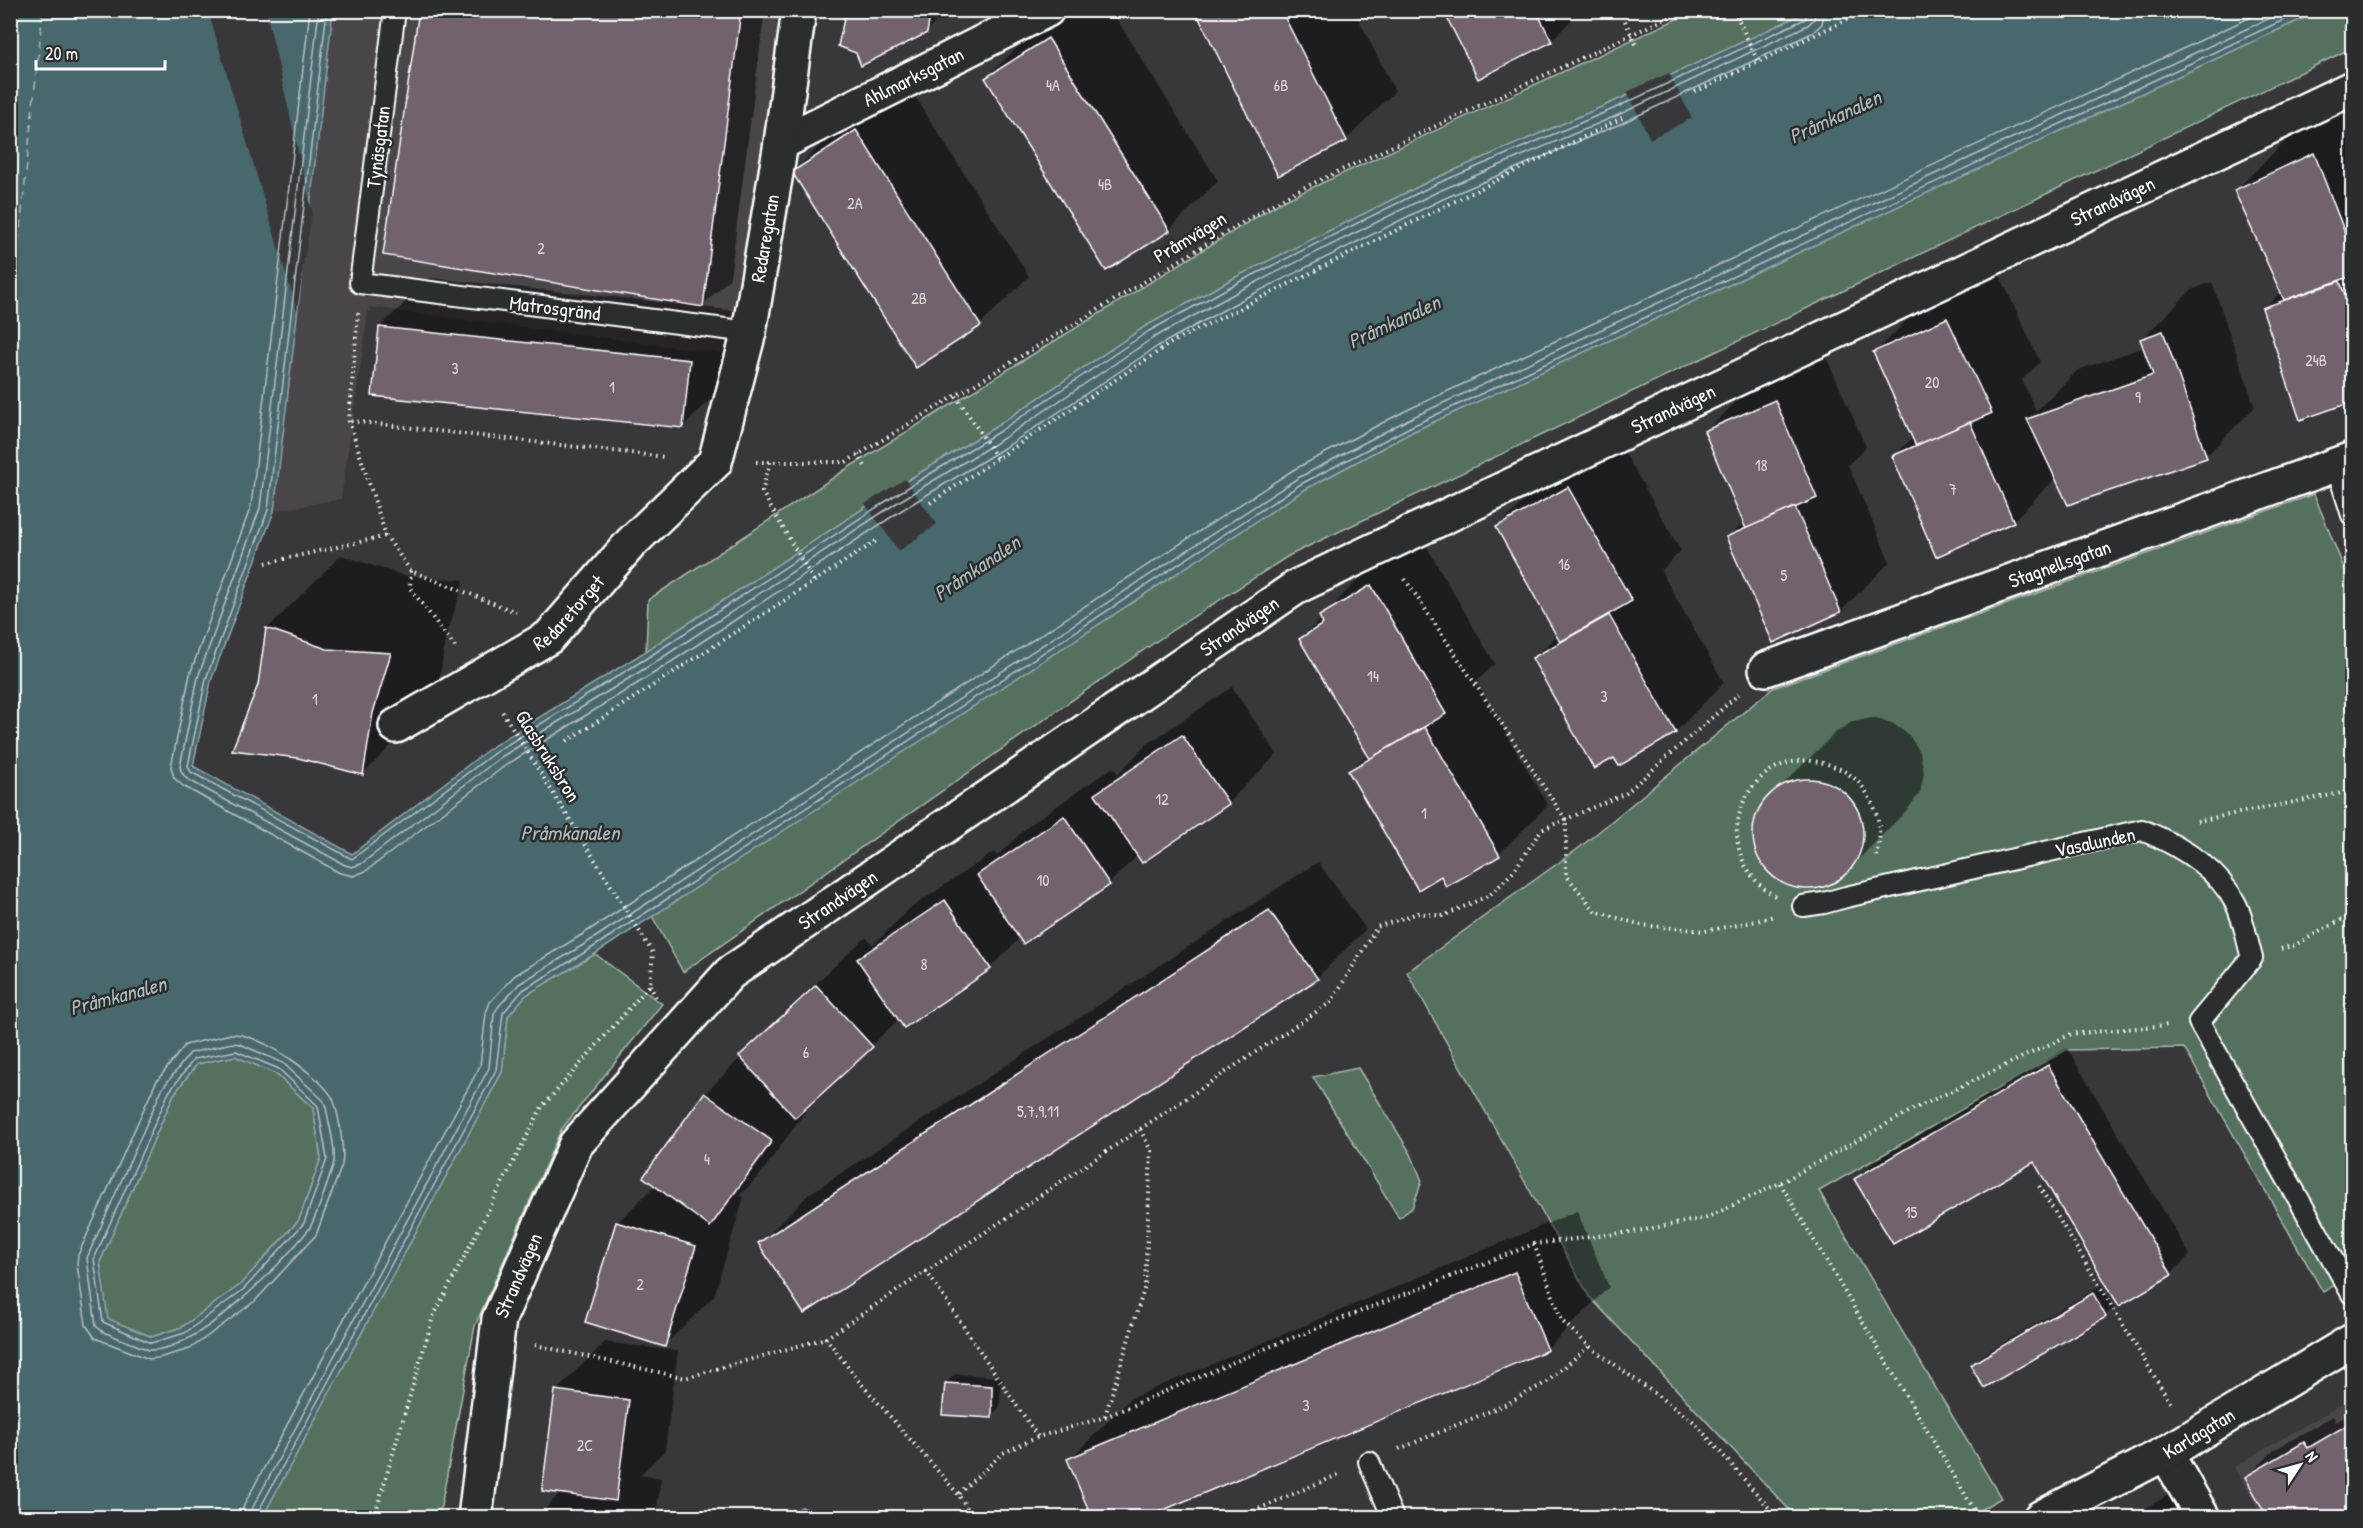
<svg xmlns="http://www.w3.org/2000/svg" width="2363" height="1528" viewBox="0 0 2363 1528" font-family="'Patrick Hand',sans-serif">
<rect width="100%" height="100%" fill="#38383b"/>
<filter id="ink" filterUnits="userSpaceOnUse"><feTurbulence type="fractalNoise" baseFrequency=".0167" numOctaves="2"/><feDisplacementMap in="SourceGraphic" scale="12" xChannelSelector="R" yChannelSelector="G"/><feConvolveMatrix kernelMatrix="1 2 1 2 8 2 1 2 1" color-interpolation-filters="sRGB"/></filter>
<g filter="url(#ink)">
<g fill="#49454a">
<path d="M333,11H807L760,358L369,307L341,499L274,511Z"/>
<path d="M2352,1398V1517H2263L2234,1467Z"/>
</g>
<g fill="#56705e" stroke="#aab8ae" stroke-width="1.5">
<path d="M1694,11H1809L1611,103L1434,179L1236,277L1146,326L997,426L890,491L646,651L648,600L851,466L1281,202Z"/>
<path d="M2319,11H2352V48L1290,555L1174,629L683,972L652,916L1304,490L1414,431Z"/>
<path d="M2314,494L2352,588V1275L2323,1292L2184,1048L2066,1050L1819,1191L2001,1498L1968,1517H1796L1589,1296L1407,972L1579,848L1773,688Z"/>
<path d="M595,954L662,1004L561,1130L475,1326L439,1517L262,1518L502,1072L508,1016L526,995Z"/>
<path d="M235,1056L276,1074L313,1108L321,1158L299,1220L240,1285L182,1327L152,1337L107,1319L100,1262L174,1094L197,1064Z"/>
<path d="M1358,1068L1411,1154L1422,1181L1412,1208L1399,1218L1313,1077Z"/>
<path d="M802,1507L821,1517H777Z"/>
</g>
<path fill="#4a676e" stroke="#92a4a8" stroke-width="1.5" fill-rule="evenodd" d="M10,11H333L274,511L211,681L193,766L352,854L493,746L646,651L890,491L997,426L1146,326L1236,277L1434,179L1611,103L1809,11H2319L1414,431L1304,490L595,954L526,995L508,1016L502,1072L262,1518L11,1517ZM235,1056L276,1074L313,1108L321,1158L299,1220L240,1285L182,1327L152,1337L108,1319L100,1262L174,1094L197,1064Z"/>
<g fill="#38383b">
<path d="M208,11H270L267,15L312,211L297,311Z"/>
<path d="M1669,73L1692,118L1650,139L1627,92Z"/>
<path d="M905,479L937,524L899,551L865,504Z"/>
</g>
<g fill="#0007">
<path d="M421,10H765L730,278L701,307L738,311L732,377L683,427L380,327L430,278L680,304V302Z"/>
<path d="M847,10H947L926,32Z"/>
<path d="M1066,10H1111L1218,181L1169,230L986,78L1036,29Z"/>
<path d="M1196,10H1354L1395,91L1346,140Z"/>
<path d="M1445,10H1581L1551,41Z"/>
<path d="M906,82L1029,276L980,325L794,172L843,122Z"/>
<path d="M2352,110V401L2301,418L2264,309L2282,291L2236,190L2285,141Z"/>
<path d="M1997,269L2040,362L2022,380L2036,411L2078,370L2144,347L2142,339L2191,290L2212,282L2255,407L2206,456L2057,477L2013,521L1893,457L1914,436L1875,352L1924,303Z"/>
<path d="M1824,352L1866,447L1848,465L1890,562L1841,611L1773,641L1728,538L1745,521L1706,432L1755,382Z"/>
<path d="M1617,439L1681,551L1661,571L1724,683L1675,732L1533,659L1558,634L1498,527L1547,478Z"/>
<path d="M1421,537L1495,664L1476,682L1548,805L1499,854L1441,874L1350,771L1368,754L1301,639L1370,567Z"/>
<path d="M341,555L402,575L464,580L446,638L436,700L363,774L259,686L268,628Z"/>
<path d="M1232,687L1277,754L1228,803L1138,855L1109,884L1024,942L1021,937L990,968L905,1026L900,1018L815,1098L760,1175L739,1196L744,1197L714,1296L664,1346L617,1223L655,1185L645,1177L705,1094L790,1007L866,937L873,945L909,909L994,852L997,856L1028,826L1113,767L1118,774L1146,745Z"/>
<path d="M1872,718L1892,723L1909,735L1920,752L1924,773L1920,793L1907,810L1845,873L1827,884L1806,888L1786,883L1769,871L1758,853L1755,832L1759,813L1772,795L1835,733L1852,722Z"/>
<path d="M1318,862L1366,929L1317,978L760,1243L809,1194Z"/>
<path d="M2067,1048L2190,1255L2171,1274L2034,1160L1856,1179L1875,1161Z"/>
<path d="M1577,1211L1609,1287L1547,1349L1069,1460L1131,1398Z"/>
<path d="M2102,1285L2114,1307L2105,1316L1972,1365L1981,1356Z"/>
<path d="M605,1342L678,1351L665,1450L640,1475L661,1478L656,1518H536L561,1492L556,1391Z"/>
<path d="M955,1374L1001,1377L1000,1407L991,1417L946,1383Z"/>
<path d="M2352,1412V1518H2270L2247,1477L2274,1450L2333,1416L2336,1422Z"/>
<path d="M2198,1478L2222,1518H2128Z"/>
</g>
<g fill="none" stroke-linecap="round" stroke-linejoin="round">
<g stroke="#b7c2c5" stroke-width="1.5">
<path d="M310,10L251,506L190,674L171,767L174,778L183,786L340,873L353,876L366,871L506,765L659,670L902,510L1009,445L1158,346L1247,297L1443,199L1620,124L1812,33L1822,24L1825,10"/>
<path d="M319,10L260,508L198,677L180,767L182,773L187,779L345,865L352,867L361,864L501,757L654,663L898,502L1004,438L1153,338L1243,289L1439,191L1616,116L1808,25L1814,19L1816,10"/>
<path d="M327,10L268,510L206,679L188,766L191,772L352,859L497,751L650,656L894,496L1000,431L1149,331L1239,282L1436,184L1613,109L1805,19L1809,10"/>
<path d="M231,1034C259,1033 318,1074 332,1097C338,1108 345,1152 342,1165L316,1235L255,1301L190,1349L158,1358L149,1359L95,1338L86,1325L77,1264L78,1255L156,1082L185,1045Z"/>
<path d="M232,1043L240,1044L283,1063L323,1100L326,1107C328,1121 336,1147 334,1161C332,1172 315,1220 309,1229C281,1265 196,1353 149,1350L103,1332L96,1326L87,1258L162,1089L190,1053Z"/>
<path d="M236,1051L279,1069L318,1106L327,1159L304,1223L244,1289L185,1333L151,1343L103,1322L94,1259L169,1092L194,1059Z"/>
<path d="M241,1518L244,1505L480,1066L486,1013L490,1002L514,976L583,934L1293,470L1405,411L2266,10"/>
<path d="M250,1518L252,1509L489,1068L494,1014L498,1007L519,984L588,942L1298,478L1409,419L2287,10"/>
<path d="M258,1518V1512L496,1070L503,1013L523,990L592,948L1301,484L1412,426L2305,10"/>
</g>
<path stroke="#aebbbe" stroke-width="1.5" stroke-dasharray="8 6" stroke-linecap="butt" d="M10,326L43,10"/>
</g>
<g fill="#72626d" stroke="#fff" stroke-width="1.5">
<path d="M419,10H741L703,307L383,255Z"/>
<path d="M846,10H931L927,33L861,66L856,53L838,46Z"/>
<path d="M1195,10H1281L1347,141L1278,176Z"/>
<path d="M1443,10H1536L1552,42L1478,79Z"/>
<path d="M1048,38L1170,231L1106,271L985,78Z"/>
<path d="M856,130L981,326L916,368L792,172Z"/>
<path d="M2314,153L2352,251V276L2284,300L2234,190Z"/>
<path d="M2340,281L2352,317V402L2300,420L2262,308Z"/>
<path d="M1947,318L1992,413L1916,446L1873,352Z"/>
<path d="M379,327L690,360L683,428L372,396Z"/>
<path d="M2163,331L2207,458L2068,505L2027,419L2153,375L2140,339Z"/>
<path d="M1775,400L1817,498L1746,529L1704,431Z"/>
<path d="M1970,422L2014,522L1936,557L1892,456Z"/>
<path d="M1568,487L1632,601L1560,642L1496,527Z"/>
<path d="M1795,507L1841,612L1773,643L1726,537Z"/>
<path d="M1371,585L1446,714L1370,759L1299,639L1323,624L1319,616Z"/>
<path d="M1609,615L1676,733L1619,766L1614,758L1594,769L1532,658Z"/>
<path d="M266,628L327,649L391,653L373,713L363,775L298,758L232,750L258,685Z"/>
<path d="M1425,727L1500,856L1446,887L1441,876L1418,890L1348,771Z"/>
<path d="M1182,735L1229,804L1142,863L1095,794Z"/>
<circle cx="1808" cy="834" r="55"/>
<path d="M1064,816L1110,885L1023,944L977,875Z"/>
<path d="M945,900L991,969L904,1028L857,959Z"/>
<path d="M1269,910L1318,979L804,1314L758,1243Z"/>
<path d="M816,985L873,1047L795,1118L739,1056Z"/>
<path d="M2048,1065L2172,1275L2119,1306L2034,1162L1893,1244L1854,1179Z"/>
<path d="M704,1093L772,1141L710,1227L643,1177Z"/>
<path d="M616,1222L696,1246L665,1347L585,1322Z"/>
<path d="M1515,1272L1548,1350L1144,1518H1092L1067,1459Z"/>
<path d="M2093,1293L2106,1317L1984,1388L1970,1365Z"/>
<path d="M945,1383L992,1386V1418L942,1415Z"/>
<path d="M555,1390L629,1400L616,1501L542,1491Z"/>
<path d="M2352,1422V1518H2268L2245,1477L2304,1442L2308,1448Z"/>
</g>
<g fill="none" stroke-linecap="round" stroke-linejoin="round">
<defs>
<g id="lane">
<path d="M395,10L360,283L749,332"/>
<path d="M2336,465L2352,515"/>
<path d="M1803,906L1824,903L1846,897L2142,830C2179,845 2217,867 2236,904C2244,920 2247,941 2252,958L2199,1022L2352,1294"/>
<path d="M1369,1462L1393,1518"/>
</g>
<g id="street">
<path id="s1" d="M781,143L1047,10"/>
<path id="s2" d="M1766,669L2352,459"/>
<path id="s3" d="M396,726L549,637L631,543L715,462L749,332L781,143L799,10"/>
<path d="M2166,1453L2203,1518"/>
<path id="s4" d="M475,1518L499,1319L576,1144L730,973L1298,586L2352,88"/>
<path id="s5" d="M2040,1518L2166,1453L2352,1341"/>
</g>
</defs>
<use href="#lane" stroke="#fff" stroke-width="24"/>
<use href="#street" stroke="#fff" stroke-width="38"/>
<g stroke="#fff" stroke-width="4" stroke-dasharray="1.5 4.5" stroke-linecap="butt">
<path d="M1620,10L1637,47"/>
<path d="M1734,10L1758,62"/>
<path d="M1695,92L1867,10"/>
<path d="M358,313L349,421L386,536L411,571L516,612"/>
<path d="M956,396L997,458"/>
<path d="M351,421L665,457"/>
<path d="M858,454L866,468"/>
<path d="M756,462H846L1288,195L1684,10"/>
<path d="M770,462L762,492L814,581"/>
<path d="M930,503L1174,341L1622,118"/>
<path d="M266,563L386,536"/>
<path d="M411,571L410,588L455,647"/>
<path d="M1405,579L1566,820V875L1595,911L1641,925L1705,931L1757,921L1774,916"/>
<path d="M567,741L878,540"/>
<path d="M2197,821L2352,791"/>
<path d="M1775,896C1699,850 1748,740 1827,764C1842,769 1855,776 1864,789C1879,810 1883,832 1876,857"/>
<path d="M2281,949L2295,945L2352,914"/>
<path d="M650,985L656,998"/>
<path d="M1780,1183L1979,1518"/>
<path d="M2039,1186L2171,1404"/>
<path d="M1534,1244L1562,1321L1589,1346L1694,1422L1778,1518"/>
<path d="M926,1271L1038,1437"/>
<path d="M535,1345L685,1378L826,1338"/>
<path d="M1105,1416L1145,1286L1151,1151L1140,1129"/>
<path d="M1399,1449L1507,1404L1547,1382L1589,1346"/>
<path d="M958,1494L858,1380L826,1338L1331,1002L1377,927L1418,913L1443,916L1490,895L1513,872L1541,830L1626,793L1739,694"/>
<path d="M374,1518L433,1317L542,1107L650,985L653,953L500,708"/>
<path d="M974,1518L958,1494L1003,1453L1038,1437L1105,1417L1274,1345L1534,1244L1638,1231L1706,1218L1780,1183L1914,1109L2071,1034L2168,1025"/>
<path d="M1237,1518L1340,1474"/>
</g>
<use href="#lane" stroke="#2a2d2e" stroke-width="20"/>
<use href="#street" stroke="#2a2d2e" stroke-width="33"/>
</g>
</g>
<g text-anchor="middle" stroke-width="5" stroke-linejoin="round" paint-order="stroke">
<g font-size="16" fill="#dcd8da">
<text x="1053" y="91">4A</text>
<text x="1281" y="91">6B</text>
<text x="1105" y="190">4B</text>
<text x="855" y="209">2A</text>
<text x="541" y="254">2</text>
<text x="919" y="304">2B</text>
<text x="2316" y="366">24B</text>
<text x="455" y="374">3</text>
<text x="1932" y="388">20</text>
<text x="612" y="393">1</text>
<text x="2138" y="403">9</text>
<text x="1761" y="471">18</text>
<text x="1953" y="495">7</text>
<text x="1564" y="570">16</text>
<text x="1784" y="581">5</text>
<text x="1373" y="682">14</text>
<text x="1604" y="702">3</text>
<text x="315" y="705">1</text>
<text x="1162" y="805">12</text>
<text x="1424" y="819">1</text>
<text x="1043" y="886">10</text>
<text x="924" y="970">8</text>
<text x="806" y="1058">6</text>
<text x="1038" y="1117">5,7,9,11</text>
<text x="707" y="1165">4</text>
<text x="1911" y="1218">15</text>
<text x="640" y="1290">2</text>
<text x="1306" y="1411">3</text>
<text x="585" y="1451">2C</text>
</g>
<g font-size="20" fill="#fff" stroke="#2a2d2e">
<text dy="7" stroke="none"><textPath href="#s1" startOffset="148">Ahlmarksgatan</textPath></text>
<text transform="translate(378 147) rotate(-83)" y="7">Tynäsgatan</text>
<text dy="7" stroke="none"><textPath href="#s4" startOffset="2210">Strandvägen</textPath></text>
<text transform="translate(1190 237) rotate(-31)" y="7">Pråmvägen</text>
<text dy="7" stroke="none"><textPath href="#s3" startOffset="648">Redaregatan</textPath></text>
<text transform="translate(555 308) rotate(7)" y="7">Matrosgränd</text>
<text dy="7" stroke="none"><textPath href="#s4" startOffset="1724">Strandvägen</textPath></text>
<text dy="7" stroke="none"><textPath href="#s2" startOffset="312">Stagnellsgatan</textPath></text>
<text dy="7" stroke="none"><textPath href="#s3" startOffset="208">Redaretorget</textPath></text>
<text dy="7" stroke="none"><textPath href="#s4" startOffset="1238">Strandvägen</textPath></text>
<text transform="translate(548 756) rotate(58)" y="7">Glasbruksbron</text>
<text transform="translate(2095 842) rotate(-12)" y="7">Vasalunden</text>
<text dy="7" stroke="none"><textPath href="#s4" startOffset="752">Strandvägen</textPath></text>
<text dy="7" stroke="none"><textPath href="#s4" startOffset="248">Strandvägen</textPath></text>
<text dy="7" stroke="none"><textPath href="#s5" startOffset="180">Karlagatan</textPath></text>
</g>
<g font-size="21" font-style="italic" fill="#aebbbe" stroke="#2a2d2e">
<text transform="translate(1835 117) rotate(-25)" y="7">Pråmkanalen</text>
<text transform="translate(1394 322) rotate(-25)" y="7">Pråmkanalen</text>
<text transform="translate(977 568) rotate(-34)" y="7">Pråmkanalen</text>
<text x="570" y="840">Pråmkanalen</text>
<text transform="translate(118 996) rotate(-15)" y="7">Pråmkanalen</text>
</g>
</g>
<rect width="2363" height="1528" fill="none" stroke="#2a2d2e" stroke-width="36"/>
<rect x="18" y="18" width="2327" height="1492" fill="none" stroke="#fff" stroke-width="2" filter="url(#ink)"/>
<g transform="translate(2300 1465) rotate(54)" stroke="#2a2d2e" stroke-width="4.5" paint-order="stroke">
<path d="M0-4.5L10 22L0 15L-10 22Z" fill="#ffffff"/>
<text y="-9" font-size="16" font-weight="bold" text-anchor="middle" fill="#ffffff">N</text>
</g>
<path d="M36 60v9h129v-9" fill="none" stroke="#ffffff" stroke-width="3"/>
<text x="45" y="60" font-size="18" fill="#ffffff" stroke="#2a2d2e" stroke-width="4.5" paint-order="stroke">20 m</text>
</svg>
